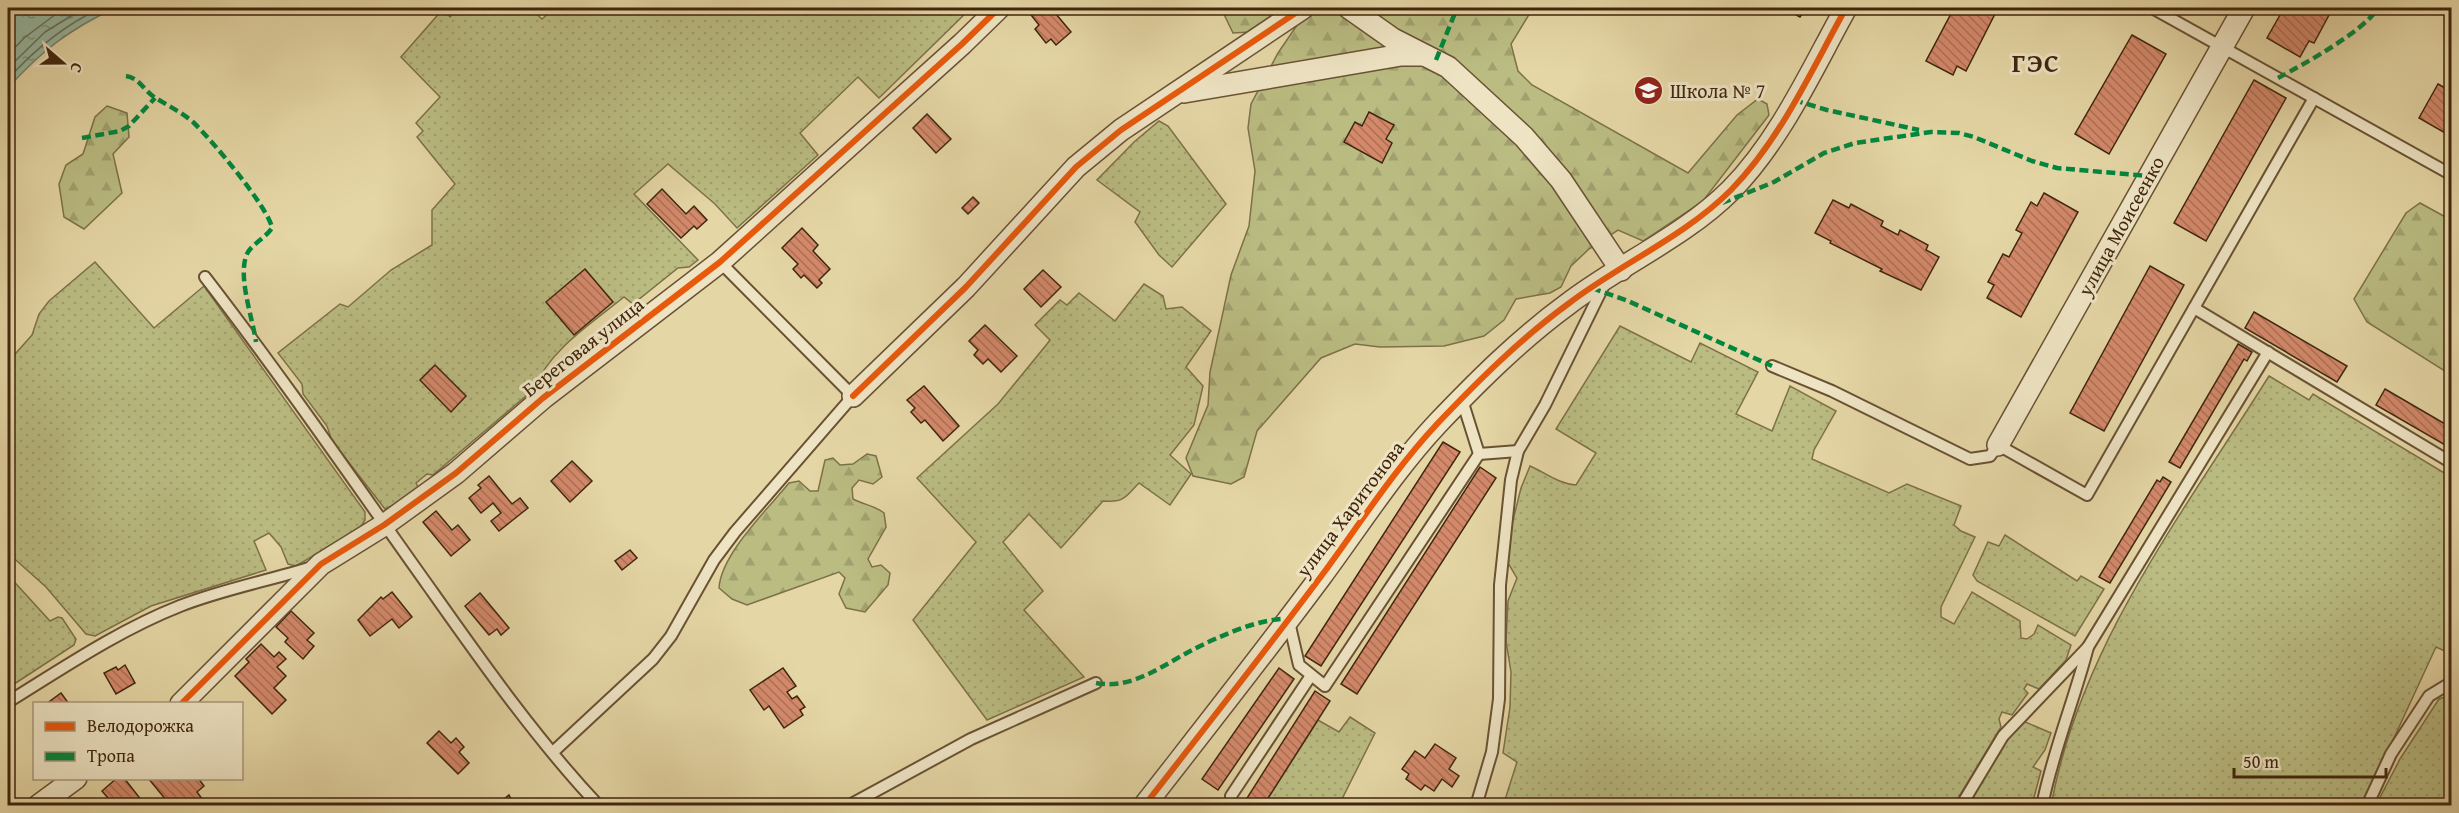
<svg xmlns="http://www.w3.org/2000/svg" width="2459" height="813" viewBox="0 0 2459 813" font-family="'Gentium Book Plus',serif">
<defs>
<pattern id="forest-firs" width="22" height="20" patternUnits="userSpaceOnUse" patternTransform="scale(1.5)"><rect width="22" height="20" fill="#babc82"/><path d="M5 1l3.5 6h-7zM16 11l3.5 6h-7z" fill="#a1a16f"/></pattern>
<pattern id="park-dots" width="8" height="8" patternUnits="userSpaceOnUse" patternTransform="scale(1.5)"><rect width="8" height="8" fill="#babc82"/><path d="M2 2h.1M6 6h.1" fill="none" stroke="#a1a16f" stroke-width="1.8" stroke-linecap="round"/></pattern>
<pattern id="water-ripples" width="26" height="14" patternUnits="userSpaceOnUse" patternTransform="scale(1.5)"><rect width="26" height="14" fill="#96b9a3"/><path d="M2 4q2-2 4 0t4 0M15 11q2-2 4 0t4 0" fill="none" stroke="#7c9683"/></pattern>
<pattern id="building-back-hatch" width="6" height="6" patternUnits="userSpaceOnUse" patternTransform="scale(1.5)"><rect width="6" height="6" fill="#d4896b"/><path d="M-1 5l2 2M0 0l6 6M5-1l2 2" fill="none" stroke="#ad7056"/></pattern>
</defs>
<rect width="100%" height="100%" fill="#e5d6a5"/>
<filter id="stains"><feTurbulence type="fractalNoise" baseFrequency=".00333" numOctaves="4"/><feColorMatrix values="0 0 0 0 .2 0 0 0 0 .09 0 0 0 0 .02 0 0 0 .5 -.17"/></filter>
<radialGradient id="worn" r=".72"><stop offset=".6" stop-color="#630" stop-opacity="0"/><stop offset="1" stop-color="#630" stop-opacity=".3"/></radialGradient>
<g fill="url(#forest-firs)" stroke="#7d7148" stroke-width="1.5">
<path d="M1221,8H1533L1511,44L1518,71L1532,85L1688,173L1737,115L1758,99L1767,104L1769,115L1703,201L1643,241L1618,230L1589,249L1571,266L1561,287L1550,293L1516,299L1504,320L1484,336L1444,346L1380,347L1355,344L1321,358L1257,431L1244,477L1231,484L1193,476L1186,458L1208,405L1210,372L1231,275L1249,226L1255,171L1248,128L1251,104L1278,53L1302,18L1267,31L1233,33Z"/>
<path d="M107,106L127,113L129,137L113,154L122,193L84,229L64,217L59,184L66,165L83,154L95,117Z"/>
<path d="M2420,203L2451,220V375L2367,322L2354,299L2406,213Z"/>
<path d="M867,454L876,456L882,477L873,484L859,480L852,488L853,499C864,505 874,505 884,513L886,527L868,559L872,567L881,565L890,573L888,585L865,612L846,608L839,594L845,578L839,572L747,605L732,599L719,588C721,554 768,509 789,483L799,481L810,491H818L825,460L833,458L840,465L853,464Z"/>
</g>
<g fill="url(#park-dots)" stroke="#7d7148" stroke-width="1.5">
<path d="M460,8H530L542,19L555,8H971L879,98L858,77L800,133L818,155L737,228L715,204L668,164L634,194L698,260L689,267L678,268L633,304L624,297C592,323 549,350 534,389L433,475L427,474L416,483L418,487L400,502L385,509L332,441L327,426L303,394L302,384L278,353L340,304L348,307L391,270L432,245V210L455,184L417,137L423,131L416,123L440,97L401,57L443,9L450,17Z"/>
<path d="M1159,121L1168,126L1226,204L1172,267L1159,255L1135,222L1140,212L1097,180L1134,142Z"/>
<path d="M95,262L154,328L204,286L365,512V520L360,528L296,566L288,564L281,547L269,533L254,541L266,570L151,606L95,636L86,634L46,587L8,553V362L32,335L39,314L49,301Z"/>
<path d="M1144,284L1163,296L1166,309L1182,307L1211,331L1186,367L1203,386L1194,425L1170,455L1191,474L1170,505L1139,483C1126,496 1125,503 1103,501L1061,548L1029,514L1003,542L1043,591L1024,610L1084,677L987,720L913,620L976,542L917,478L998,404L1047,344L1050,340L1035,325L1060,300L1067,305L1079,293L1115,321Z"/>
<path d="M1620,326L1691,362L1700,343L1758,372L1736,414L1772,431L1790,386L1836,411L1814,450L1812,459L1889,493L1907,484L1961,506L1954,525L1961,531L1975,537L1941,607V617L1954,624L1972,592L2020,621L2021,638L2027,639L2034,634L2038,625L2071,645L2066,660L2039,689L2027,684L2024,689L2028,693L2012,715L2002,712L1999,719L2001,727L1954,805L1503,806L1517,762L1503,753L1510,707L1511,672L1506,641L1508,601L1517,578L1508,563L1509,536L1521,488L1530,466C1546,473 1559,484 1576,485L1596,453L1556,429Z"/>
<path d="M2269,376L2309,400L2313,394L2451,477V640L2447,652L2436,647L2363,805L2051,806C2080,645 2184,512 2269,376Z"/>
<path d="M2005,535L2077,581L2081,576L2104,589L2075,636L1977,581L1973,575L1988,542L1999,546Z"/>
<path d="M8,575L50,621L58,617L62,618L76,639L74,645L8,688Z"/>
<path d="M2451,695V805H2376L2400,759L2439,699Z"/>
<path d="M1350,717L1375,733L1339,805L1263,806L1318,720L1339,732Z"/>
<path d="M2023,721L2051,733L2045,750L2033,767L2041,771L2032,805L1968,806C1983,775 2000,746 2023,721Z"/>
</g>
<path fill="url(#water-ripples)" stroke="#747e67" stroke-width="1.5" d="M8,8H115C70,29 41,51 8,88Z"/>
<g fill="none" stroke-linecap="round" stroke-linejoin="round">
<g stroke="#6b7058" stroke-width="1.5">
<path d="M8,55L24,38L64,8"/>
<path d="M8,68L45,32L84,8"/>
<path d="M8,79C35,49 64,25 101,8"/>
</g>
</g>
<g fill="url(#building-back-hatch)" stroke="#40260e" stroke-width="1.5">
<path d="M1040,8H1051L1071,32L1056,45L1051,39L1046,43L1035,29L1039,25L1031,15Z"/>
<path d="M1783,8H1806L1800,17Z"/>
<path d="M1954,8H1998L1966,71L1957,66L1953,75L1926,61Z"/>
<path d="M2284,8H2328L2325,13L2329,15L2314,43L2309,41L2300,57L2267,38Z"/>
<path d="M2132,35L2166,54L2109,154L2075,134Z"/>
<path d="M2254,80L2286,98L2206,241L2174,223Z"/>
<path d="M2438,84L2452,92V137L2419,118Z"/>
<path d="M1369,112L1394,125L1386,139L1392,143L1382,163L1344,142L1355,122L1362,126Z"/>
<path d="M927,114L951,139L936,153L913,128Z"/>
<path d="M662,189L686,214L694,206L707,220L697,229L694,226L681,238L647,204Z"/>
<path d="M2044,193L2078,212L2021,317L1987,298L1994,285L1988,282L2003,254L2009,257L2022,233L2016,230L2031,202L2037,206Z"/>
<path d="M973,197L979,203L968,214L962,208Z"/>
<path d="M1833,200L1849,208L1851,204L1883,221L1881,226L1898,235L1900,230L1928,245L1926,250L1939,257L1921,290L1880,271L1882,269L1830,243L1831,241L1815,233Z"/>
<path d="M802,228L818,245L813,251L830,269L819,280L822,283L817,288L804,275L801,278L793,269L798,264L782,248Z"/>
<path d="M2150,266L2184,285L2104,431L2070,413Z"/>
<path d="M585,269L613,302L574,335L546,302Z"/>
<path d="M1043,270L1061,287L1041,307L1024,289Z"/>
<path d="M2254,312L2347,366L2337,382L2245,328Z"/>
<path d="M985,325L1017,356L1001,372L988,359L983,364L974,355L978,350L969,341Z"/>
<path d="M2238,344L2252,352L2247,361L2244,359L2180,468L2169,462Z"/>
<path d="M435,365L466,396L451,412L420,380Z"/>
<path d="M924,386L959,426L943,441L925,420L921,423L911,412L915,408L907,400Z"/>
<path d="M2385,389L2452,428V449L2376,405Z"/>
<path d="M1443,442L1460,452L1321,666L1305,656Z"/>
<path d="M572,461L592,481L570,502L551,481Z"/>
<path d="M1480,467L1496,478L1357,694L1341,684Z"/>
<path d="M489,476L512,504L520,498L528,508L499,531L491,521L501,513L493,503L481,513L469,498L481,488L478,485Z"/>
<path d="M2163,477L2171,482L2110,583L2099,577L2157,480L2160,482Z"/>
<path d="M436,511L452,530L458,525L470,540L451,556L423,522Z"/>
<path d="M630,550L637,558L622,570L615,561Z"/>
<path d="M392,592L412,617L399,628L392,619L370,636L358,620L381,597L383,599Z"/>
<path d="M480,593L509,628L501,635L497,629L489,635L465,606Z"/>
<path d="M291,611L314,633L307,640L314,646L303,659L285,642L288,638L276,627Z"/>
<path d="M261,644L274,657L279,652L286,659L277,667L286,676L274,688L286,700L272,714L235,676L249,662L246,659Z"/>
<path d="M125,665L135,683L116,694L104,673L116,667L118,670Z"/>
<path d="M783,668L796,686L787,692L792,699L797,696L805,707L800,710L803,715L784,728L769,706L764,710L750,690Z"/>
<path d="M1279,668L1294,679L1218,790L1202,779Z"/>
<path d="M1315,691L1330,701L1263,806H1242Z"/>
<path d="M61,693L69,704H46Z"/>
<path d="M439,731L451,743L456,738L464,747L459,752L469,763L458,774L427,743Z"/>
<path d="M1435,744L1456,758L1449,769L1459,776L1452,787L1442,779L1434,791L1425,785L1421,790L1406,779L1409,774L1402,769L1415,751L1425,758Z"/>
<path d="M117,778H124L146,806H107L104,802L108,798L102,791Z"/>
<path d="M148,778H198L204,786L197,792L206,804L171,806Z"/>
<path d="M509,795L515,806H496Z"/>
</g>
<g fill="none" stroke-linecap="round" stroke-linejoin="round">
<defs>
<g id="lane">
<path d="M2152,8L2452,175"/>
<path d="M205,277C283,378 355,483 429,587C482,662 536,739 599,806"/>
<path d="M2194,308L2452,463"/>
<path d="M1772,366L1832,391L1970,459L1990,456L1998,445L2087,495L2314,98"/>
<path d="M1479,454L1518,451"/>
<path d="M1289,622L1299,665L1325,686L1479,454L1462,400"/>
<path d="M8,702C63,668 119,630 180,606C223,589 268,581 312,567"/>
<path d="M553,752L653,659L671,636L714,560L735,532L853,396L720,262"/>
<path d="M1231,796L1310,677"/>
<path d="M848,806L971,739L1096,683"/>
<path d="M1476,806L1492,752L1499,699L1500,585L1511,480L1518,451L1545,405L1605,283"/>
<path d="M1961,806L2003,736L2088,647"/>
<path d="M2042,806C2053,751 2074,701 2088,647L2268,352"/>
<path d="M2367,806L2391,754L2429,696L2452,682"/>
</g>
<g id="street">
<path d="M1349,8L1393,39L1448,67L1524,137L1561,180L1621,270"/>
<path d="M1184,92L1401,55H1423"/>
<path d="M853,396L966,287L1076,167L1121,130L1303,8"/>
<path d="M1998,445L2244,8"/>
<path d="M181,704L321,564L384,525L456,473L543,398L720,262L962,44L999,8"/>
<path d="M38,806L76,778"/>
<path d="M1144,806C1204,729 1264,653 1322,575C1359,525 1394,470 1437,424C1477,382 1520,339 1568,304C1620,264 1684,237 1731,190C1781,139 1812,69 1846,8"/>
</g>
</defs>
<use href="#lane" stroke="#695234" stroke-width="14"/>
<use href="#street" stroke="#695234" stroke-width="24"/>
<use href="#lane" stroke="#eee4c4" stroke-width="10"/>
<use href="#street" stroke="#eee4c4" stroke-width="21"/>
<g stroke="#00873e" stroke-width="4.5" stroke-dasharray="9 4.5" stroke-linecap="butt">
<path d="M1436,60L1457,8"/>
<path d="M126,76C139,78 143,89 154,97C167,105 181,112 193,122C210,138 269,208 272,228C266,237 254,243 248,252C236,273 253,319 256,342"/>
<path d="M2278,78C2304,64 2363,32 2378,8"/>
<path d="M1794,100L1827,110L1919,130"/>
<path d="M82,138L120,131L129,126L155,98"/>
<path d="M1722,203L1774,182L1824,153L1855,143L1931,132L1959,133L1974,137L2032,161L2057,168L2149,176"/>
<path d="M1592,288L1628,301L1772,366"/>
<path d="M1096,683C1132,690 1163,665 1194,649C1218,637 1262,617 1289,619"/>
</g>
<defs>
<g id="cycleway">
<path d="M853,396L966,287L1076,167L1121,130L1303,8"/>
<path d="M181,704L321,564L384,525L456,473L543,398L720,262L962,44L999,8"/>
<path d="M1144,806C1204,729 1264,653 1322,575C1359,525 1394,470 1437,424C1477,382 1520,339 1568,304C1620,264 1684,237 1731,190C1781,139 1812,69 1846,8"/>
</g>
</defs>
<use href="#cycleway" stroke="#eee4c4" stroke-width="10"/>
<use href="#cycleway" stroke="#e8590c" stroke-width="6"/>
</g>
<defs>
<symbol id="school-disc" viewBox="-11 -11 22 22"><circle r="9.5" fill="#8f2418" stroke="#eee4c4"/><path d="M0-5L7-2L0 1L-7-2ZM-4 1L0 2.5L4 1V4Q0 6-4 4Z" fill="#fff"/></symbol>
</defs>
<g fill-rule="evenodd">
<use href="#school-disc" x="1632" y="74" width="33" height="33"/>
</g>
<g text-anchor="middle" stroke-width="6" stroke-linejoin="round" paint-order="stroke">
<g font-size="20" fill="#40260e" stroke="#eee4c4" text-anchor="start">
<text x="1670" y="98">Школа № 7</text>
</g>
<g font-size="20" fill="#40260e" stroke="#eee4c4">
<text transform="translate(2121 226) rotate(-61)" y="7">улица Моисеенко</text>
<text transform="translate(583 347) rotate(-38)" y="7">Береговая улица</text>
<text transform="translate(1350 509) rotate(-53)" y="7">улица Харитонова</text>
</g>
<g font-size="26" font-weight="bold" letter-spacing="1.5" fill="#40260e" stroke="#eee4c4">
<text x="2036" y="72">ГЭС</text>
</g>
</g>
<rect width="2459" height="813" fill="none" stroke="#e5d6a5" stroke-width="30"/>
<rect x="9" y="9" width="2441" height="795" fill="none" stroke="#40260e" stroke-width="3"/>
<rect x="15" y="15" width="2429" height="783" fill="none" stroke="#40260e" stroke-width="1.5"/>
<rect x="33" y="702" width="210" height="78" fill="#eee4c4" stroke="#a8987b" stroke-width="1.5"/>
<rect x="45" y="722" width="30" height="9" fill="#e8590c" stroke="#a8987b" stroke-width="1.5"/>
<text x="87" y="732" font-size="18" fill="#40260e">Велодорожка</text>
<rect x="45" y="752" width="30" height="9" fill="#00873e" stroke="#a8987b" stroke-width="1.5"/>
<text x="87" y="762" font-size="18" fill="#40260e">Тропа</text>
<g transform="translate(63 63) rotate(110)" stroke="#eee4c4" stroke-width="4.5" paint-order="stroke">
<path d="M0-4.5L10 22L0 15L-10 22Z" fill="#40260e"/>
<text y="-9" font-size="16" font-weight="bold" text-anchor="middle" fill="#40260e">С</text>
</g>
<path d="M2234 768v9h152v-9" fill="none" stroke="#40260e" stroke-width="3"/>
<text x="2243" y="768" font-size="18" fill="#40260e" stroke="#eee4c4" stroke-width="4.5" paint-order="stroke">50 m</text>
<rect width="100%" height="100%" filter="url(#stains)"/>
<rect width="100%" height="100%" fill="url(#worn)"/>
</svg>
